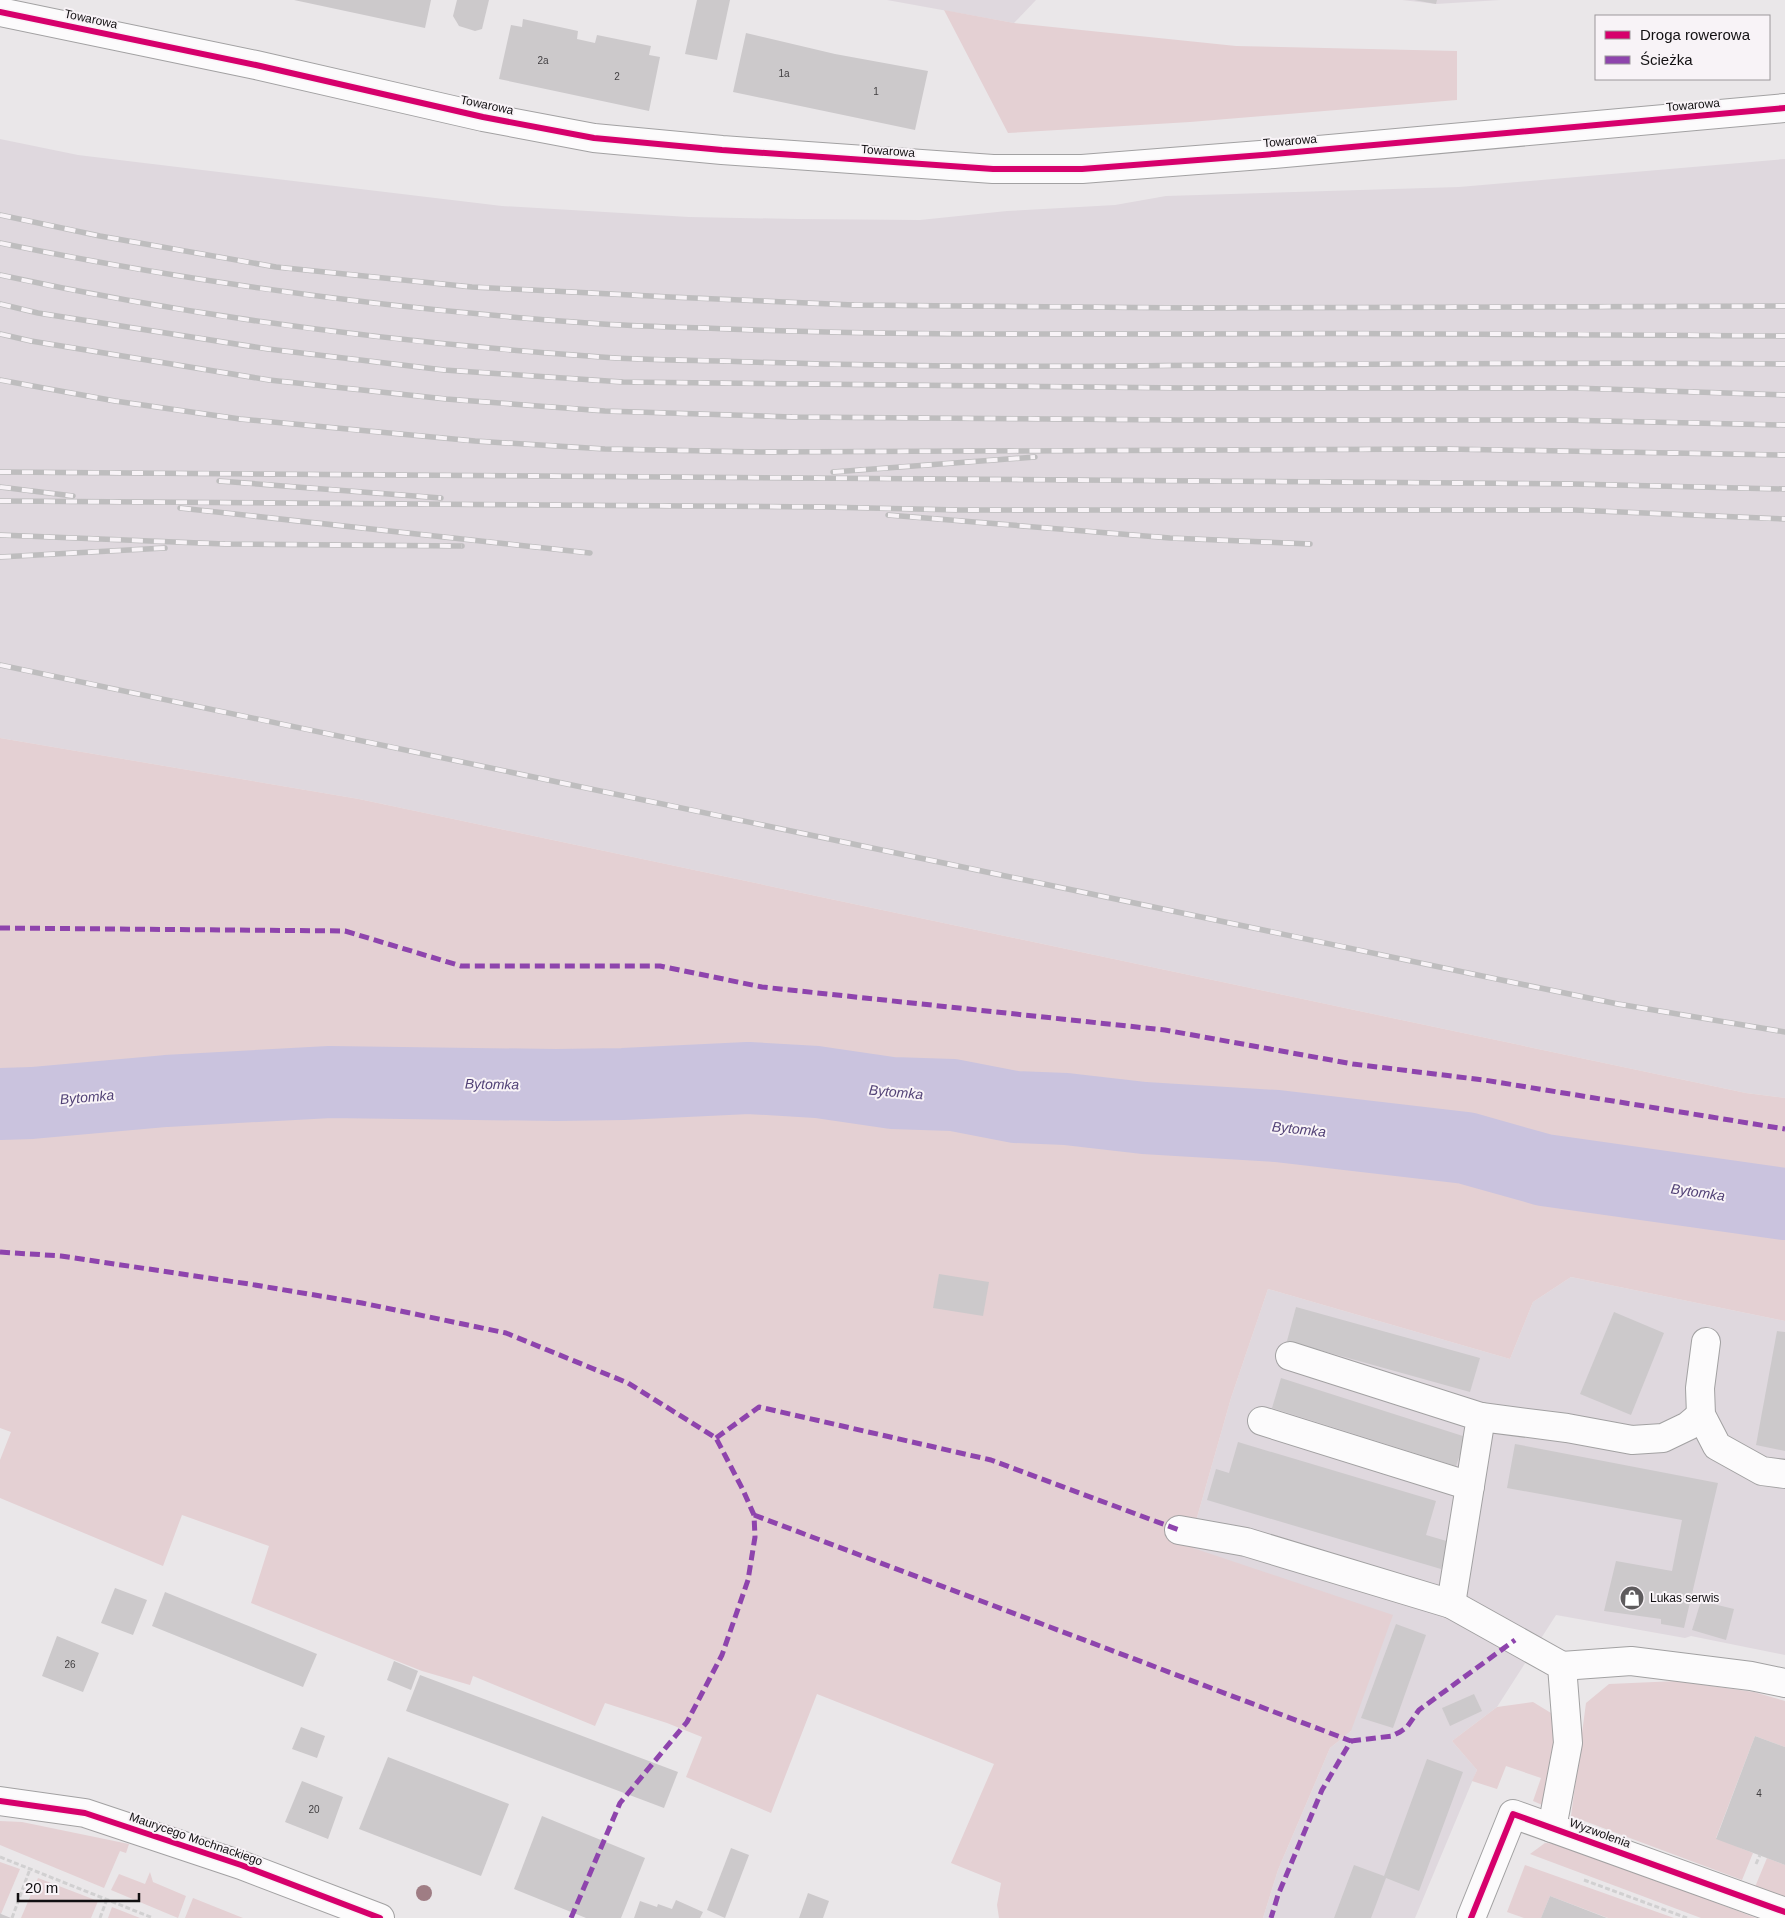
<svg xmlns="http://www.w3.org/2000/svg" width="1785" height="1918" viewBox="0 0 1785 1918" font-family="Arial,sans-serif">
<rect width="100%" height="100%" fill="#eae7e9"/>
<g fill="#dfd8de">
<path d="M887,0H1036L1014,23Z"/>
<path d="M1402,0H1500L1436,4Z"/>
<path d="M0,139L78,155L502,206L689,217L797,219L920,220L1007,211L1115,205L1166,196L1459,187L1785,159V1098L1746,1093L359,799L0,738Z"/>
<path d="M1571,1277L1785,1321V1655L1691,1636L1685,1638L1556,1615L1497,1707L1452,1741L1477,1770L1415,1918H1263L1278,1870L1330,1748L1351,1731L1193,1548L1196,1521L1231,1398L1268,1289L1510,1359L1533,1302Z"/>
</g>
<g fill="#e4d0d3">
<path d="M944,10L1014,23L1236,46L1457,51V100L1190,122L1008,133Z"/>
<path d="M0,738L359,799L1746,1093L1785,1098V1321L1571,1277L1533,1302L1510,1359L1268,1289L1231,1398L1196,1521L1193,1548L1393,1615L1351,1731L1330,1748L1278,1870L1263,1918H999L997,1905L1001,1883L951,1863L994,1764L817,1694L771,1813L686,1777L702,1737L667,1723L605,1703L595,1726L473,1676L470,1685L422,1671L251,1603L269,1546L182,1515L163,1566L0,1498V1460L11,1432L0,1428Z"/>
<path d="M1677,1681L1754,1692L1785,1701V1747L1755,1736L1716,1838L1753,1853L1742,1880L1571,1816L1586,1703L1609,1684Z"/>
<path d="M1533,1702L1551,1713L1559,1732L1547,1807L1533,1801L1541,1778L1506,1766L1497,1789L1472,1781L1477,1770L1452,1741L1497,1707Z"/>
<path d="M0,1821L22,1822L129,1844L126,1853L120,1851L104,1888L0,1845Z"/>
<path d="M1545,1843L1563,1844L1756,1918H1701L1530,1854Z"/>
<path d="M1767,1858L1785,1865V1897L1755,1887Z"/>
<path d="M0,1862L20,1869L1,1914L0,1913Z"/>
<path d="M1525,1865L1674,1918H1608L1550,1896L1541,1918H1524L1507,1912Z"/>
<path d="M150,1872L153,1882L186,1896L178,1918L111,1890L119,1874L145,1884Z"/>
<path d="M38,1878L98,1901L91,1918H21Z"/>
<path d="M193,1898L243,1918H185Z"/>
<path d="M112,1907L140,1918H108Z"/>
</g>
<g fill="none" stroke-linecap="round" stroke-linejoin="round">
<path stroke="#cac3de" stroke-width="72" d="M0,1104L32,1103L166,1091L330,1082L556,1085L623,1084L748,1078L817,1082L892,1093L953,1095L1015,1107L1066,1109L1144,1118L1277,1126L1466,1148L1544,1170L1785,1204"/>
</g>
<g fill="#ccc9cb">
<path d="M294,0H431L425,28Z"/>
<path d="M457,0H489L482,29L475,31L459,26L453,16Z"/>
<path d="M697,0H730L717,60L685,54Z"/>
<path d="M1414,0H1437L1436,4Z"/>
<path d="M523,19L578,31L577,39L595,43L597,35L651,46L649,55L660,57L649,111L499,79L511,25L522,27Z"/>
<path d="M746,33L835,54L928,71L915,130L733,92Z"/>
<path d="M939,1274L989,1282L983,1316L933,1308Z"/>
<path d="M1296,1307L1480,1358L1470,1392L1287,1341Z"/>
<path d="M1614,1312L1664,1333L1631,1415L1580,1394Z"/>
<path d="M1777,1331L1785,1332V1451L1756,1445Z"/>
<path d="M1281,1378L1466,1437L1456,1466L1272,1408Z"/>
<path d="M1238,1442L1436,1501L1426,1535L1450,1542L1441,1569L1207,1500L1216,1469L1229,1473Z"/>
<path d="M1515,1444L1718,1483L1684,1628L1661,1624V1619L1604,1611L1616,1561L1672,1571L1682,1520L1507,1488Z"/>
<path d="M115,1588L147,1600L133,1635L101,1623Z"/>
<path d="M165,1592L317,1654L303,1687L152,1626Z"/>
<path d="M1701,1601L1734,1609L1726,1640L1692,1630Z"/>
<path d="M1396,1624L1426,1635L1393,1728L1361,1718Z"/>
<path d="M57,1636L99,1653L83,1692L42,1676Z"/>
<path d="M394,1661L418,1671L411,1690L387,1680Z"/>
<path d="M420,1675L678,1772L664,1808L406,1711Z"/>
<path d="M1474,1694L1482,1711L1450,1726L1442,1708Z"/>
<path d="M301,1727L325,1736L317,1758L292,1749Z"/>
<path d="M1755,1736L1785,1747V1865L1716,1839Z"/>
<path d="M388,1757L509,1804L481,1876L359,1829Z"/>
<path d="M1427,1759L1463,1772L1419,1891L1386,1878L1371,1918H1334L1354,1865L1384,1876Z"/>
<path d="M302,1781L343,1797L328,1839L285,1822Z"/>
<path d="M542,1816L645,1858L621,1918H586L514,1889Z"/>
<path d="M731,1848L749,1855L725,1918L707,1910Z"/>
<path d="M808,1893L829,1901L823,1918H799Z"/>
<path d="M1550,1896L1607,1918H1541Z"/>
<path d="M676,1900L703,1912L700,1918H634L640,1901L657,1907L658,1904L672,1909Z"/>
<path d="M0,1913L1,1914L11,1918H0Z"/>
</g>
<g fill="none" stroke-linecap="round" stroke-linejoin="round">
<defs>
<g id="minor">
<path d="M0,12L256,65L483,117L594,138L722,150L993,169H1082L1274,154L1785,108"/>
<path d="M1706,1342L1700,1388L1701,1415L1717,1446L1762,1471L1785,1474"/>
<path d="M1290,1356L1481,1417L1451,1604"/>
<path d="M1481,1417L1567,1428L1632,1440L1663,1438L1688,1426L1701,1415"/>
<path d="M1262,1421L1470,1486"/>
<path d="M1179,1530L1246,1542L1451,1604L1562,1666L1568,1743L1552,1828"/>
<path d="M1562,1666L1631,1661L1751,1676L1785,1683"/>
<path d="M0,1801L85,1813L241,1865L380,1918"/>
<path d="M1471,1918L1513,1814L1785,1912"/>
</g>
</defs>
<use href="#minor" stroke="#a2a1a2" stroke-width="30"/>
<g stroke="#d1d0d1" stroke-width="3" stroke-dasharray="5 2.5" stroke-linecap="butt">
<path d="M0,1857L153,1918"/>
<path d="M1756,1864L1760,1855"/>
<path d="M1584,1880L1687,1918"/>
<path d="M12,1918L30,1869"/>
<path d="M100,1918L107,1899"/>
</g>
<use href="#minor" stroke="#fcfbfc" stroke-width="28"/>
<defs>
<g id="rail">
<path d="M0,215L100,236L276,267L472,287L670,297L854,305L1195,308L1785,306"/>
<path d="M0,243C195,283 390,309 588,323C627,326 666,327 705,328C864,335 1023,334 1182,334C1383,333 1584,334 1785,336"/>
<path d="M0,275C193,317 391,342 588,356C633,360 678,360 723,361C858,366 993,367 1128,366C1347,364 1566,362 1785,364"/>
<path d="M0,304L38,313L268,349L444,370L623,382L1183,388H1573L1785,395"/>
<path d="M0,334L31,341L269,380L446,399L605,411L792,417L1177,420H1562L1785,425"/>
<path d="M0,380L115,401L240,419L475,441L605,449L760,452L1447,449L1785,455"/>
<path d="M0,472L1337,482L1575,484L1785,489"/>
<path d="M833,472L1035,457"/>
<path d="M219,481L441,498"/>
<path d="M0,487L73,496"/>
<path d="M0,501L823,507L960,510H1574L1785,519"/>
<path d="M180,508L590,553"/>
<path d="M888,515L1170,538L1310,544"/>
<path d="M0,535L225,544L462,546"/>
<path d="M0,557L165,548"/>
<path d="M0,665L1511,982L1618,1004L1785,1032"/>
</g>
</defs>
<use href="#rail" stroke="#bebdbe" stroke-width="5.5"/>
<use href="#rail" stroke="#f8f3f7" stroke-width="4" stroke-dasharray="11" stroke-linecap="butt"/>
<g stroke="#8e44ad" stroke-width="5" stroke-dasharray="10 5" stroke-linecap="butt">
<path d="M0,928L345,931L461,966H660L762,987L1165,1030L1353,1064L1484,1080L1785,1129"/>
<path d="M0,1252L61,1256L249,1284L362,1303L506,1333L628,1383L716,1438L743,1490L754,1515L755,1537L748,1580L722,1655L687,1722L620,1803L571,1918"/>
<path d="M716,1438L759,1407L991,1460L1179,1530"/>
<path d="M754,1515L1351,1741L1322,1790L1278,1895L1271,1918"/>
<path d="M1351,1741L1392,1736L1400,1732L1407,1727L1419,1710L1515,1640"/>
</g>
<defs>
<g id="cycleway">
<path d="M0,12L256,65L483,117L594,138L722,150L993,169H1082L1274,154L1785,108"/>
<path d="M0,1801L85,1813L241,1865L380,1918"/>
<path d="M1471,1918L1513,1814L1785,1912"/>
</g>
</defs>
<use href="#cycleway" stroke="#f8f3f7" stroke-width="9"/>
<use href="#cycleway" stroke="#d6006c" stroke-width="6"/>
</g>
<circle fill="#9f7d84" cx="424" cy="1893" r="8"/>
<defs>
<symbol id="shop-disc" viewBox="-11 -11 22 22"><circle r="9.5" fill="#5e5b5d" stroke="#f8f3f7"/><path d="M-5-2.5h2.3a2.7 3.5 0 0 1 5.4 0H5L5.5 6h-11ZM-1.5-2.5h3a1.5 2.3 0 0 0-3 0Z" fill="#fff"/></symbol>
</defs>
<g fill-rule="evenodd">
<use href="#shop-disc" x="1618" y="1584" width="28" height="28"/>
</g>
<g text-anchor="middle" stroke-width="4" stroke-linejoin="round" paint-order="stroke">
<g font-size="10" fill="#403e40">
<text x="543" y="64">2a</text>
<text x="784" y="77">1a</text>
<text x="617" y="80">2</text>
<text x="876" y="95">1</text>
<text x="70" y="1668">26</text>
<text x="1759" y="1797">4</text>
<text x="314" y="1813">20</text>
</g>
<g font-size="12" fill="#121012" stroke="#f8f3f7">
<text transform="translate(91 19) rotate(12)" y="4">Towarowa</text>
<text transform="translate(487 105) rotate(12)" y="4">Towarowa</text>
<text transform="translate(1693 105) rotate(-5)" y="4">Towarowa</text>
<text transform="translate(1290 141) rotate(-5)" y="4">Towarowa</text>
<text transform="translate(888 151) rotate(4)" y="4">Towarowa</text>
<text transform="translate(1600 1833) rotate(20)" y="4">Wyzwolenia</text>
<text transform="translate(196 1839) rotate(19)" y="4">Maurycego Mochnackiego</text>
</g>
<g font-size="12" fill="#121012" stroke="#f8f3f7" text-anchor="start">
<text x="1650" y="1602">Lukas serwis</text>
</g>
<g font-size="14" font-style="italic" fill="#524276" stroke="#f8f3f7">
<text transform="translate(492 1084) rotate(1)" y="5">Bytomka</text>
<text transform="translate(896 1092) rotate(5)" y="5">Bytomka</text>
<text transform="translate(87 1097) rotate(-5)" y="5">Bytomka</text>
<text transform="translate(1299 1129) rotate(6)" y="5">Bytomka</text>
<text transform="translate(1698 1192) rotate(8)" y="5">Bytomka</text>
</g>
</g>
<rect x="1595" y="15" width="175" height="65" fill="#f8f3f7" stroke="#9c989b"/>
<rect x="1605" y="31" width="25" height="8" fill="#d6006c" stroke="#9c989b"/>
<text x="1640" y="40" font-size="15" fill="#121012">Droga rowerowa</text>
<rect x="1605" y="56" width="25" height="8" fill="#8e44ad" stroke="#9c989b"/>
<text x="1640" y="65" font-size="15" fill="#121012">Ścieżka</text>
<path d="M18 1893v8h121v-8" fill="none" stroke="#121012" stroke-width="2.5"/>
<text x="25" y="1893" font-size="15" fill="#121012" stroke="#f8f3f7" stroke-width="4" paint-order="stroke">20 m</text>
</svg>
